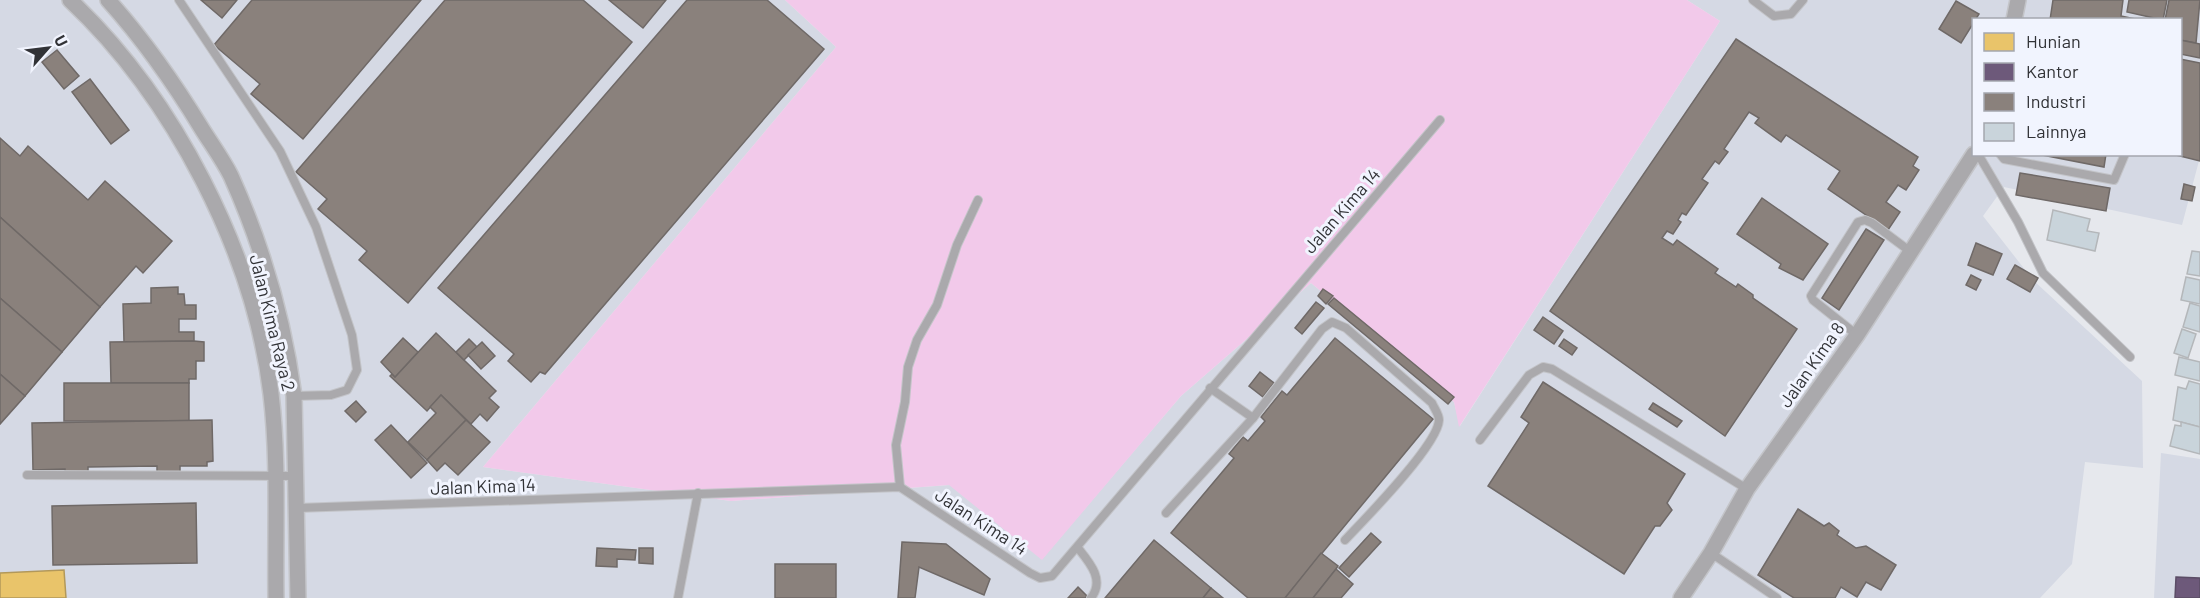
<svg xmlns="http://www.w3.org/2000/svg" width="2200" height="598" viewBox="0 0 2200 598" font-family="Barlow,sans-serif">
<rect width="100%" height="100%" fill="#e6e8ed"/>
<g fill="#d5d9e4" fill-rule="evenodd">
<path d="M0,0H785L836,47L483,467L731,501L950,485L1042,559L1181,396L1311,283L1454,402L1460,426L1720,21L1687,0H2200V157L2182,225L2004,187L1983,216L2033,280L2142,381L2143,468L2085,462L2072,564L2040,598H0ZM1974,20H2180V154H1974Z"/>
<path d="M2161,453L2200,459V598H2154Z"/>
</g>
<path fill="#f2c9ea" d="M785,0H1687L1720,21L1459,427L1454,402L1311,283L1181,396L1042,560L949,485L731,501L483,467L836,47Z"/>
<path fill="#e9c46a" stroke="#b2985a" stroke-width="1.5" d="M64,570L66,598H0V573Z"/>
<path fill="#6d597a" stroke="#5b4d66" stroke-width="1.5" d="M2176,577L2200,578V598H2175Z"/>
<g fill="#8a817c" stroke="#6f6967" stroke-width="1.5">
<path d="M201,0H237L222,18Z"/>
<path d="M252,0H421L303,139L251,94L260,84L214,45Z"/>
<path d="M445,0H583L632,42L408,303L359,260L367,251L318,209L327,199L296,172Z"/>
<path d="M609,0H666L643,28Z"/>
<path d="M687,0H767L824,49L545,374L540,372L531,382L508,361L514,354L438,288Z"/>
<path d="M2053,0H2123L2121,16L2140,20H2050Z"/>
<path d="M2129,0H2167L2163,20L2127,12Z"/>
<path d="M2169,0H2200L2196,43L2180,40V20H2165Z"/>
<path d="M1956,1L1979,14L1961,43L1939,29Z"/>
<path d="M1736,39L1918,157L1913,166L1919,170L1906,190L1898,185L1886,202L1900,212L1888,230L1828,189L1840,171L1786,135L1781,142L1755,123L1759,118L1749,112L1724,149L1728,152L1719,164L1715,161L1702,179L1708,183L1686,215L1682,213L1678,220L1681,222L1673,234L1667,231L1662,238L1673,245L1677,240L1718,269L1715,273L1736,287L1738,284L1753,295V298L1797,329L1725,436L1550,311Z"/>
<path d="M2180,40L2200,44V58L2180,54Z"/>
<path d="M57,50L79,76L64,89L42,62Z"/>
<path d="M2180,59L2200,63V161L2172,154H2180Z"/>
<path d="M90,79L129,130L111,144L72,92Z"/>
<path d="M0,138L20,156L28,146L88,200L105,181L172,241L143,273L136,266L100,307L0,217Z"/>
<path d="M2037,154H2106L2104,167Z"/>
<path d="M2020,173L2110,188L2106,211L2016,195Z"/>
<path d="M2184,184L2195,187L2192,201L2181,199Z"/>
<path d="M1762,198L1828,244L1803,280L1779,268L1781,264L1737,234Z"/>
<path d="M0,217L100,307L62,352L0,298Z"/>
<path d="M1866,229L1884,240L1839,310L1822,298Z"/>
<path d="M1976,243L2002,254L1993,275L1968,265Z"/>
<path d="M2015,265L2038,278L2030,292L2007,279Z"/>
<path d="M1971,275L1981,280L1976,290L1966,285Z"/>
<path d="M178,287V294H184L185,305H196V319H179V332H194V341L124,342L123,304L151,303V288Z"/>
<path d="M1323,289L1333,296L1326,304L1318,296Z"/>
<path d="M0,298L62,352L25,396L0,374Z"/>
<path d="M1334,298L1454,397L1448,404L1328,304Z"/>
<path d="M1316,302L1324,308L1302,334L1295,328Z"/>
<path d="M1543,317L1563,331L1554,344L1534,330Z"/>
<path d="M436,333L496,391L489,398L499,407L487,421L480,414L471,424L441,395L427,411L390,376L392,374L395,377Z"/>
<path d="M403,338L418,352L395,377L381,362Z"/>
<path d="M1335,338L1433,419L1285,598H1248L1171,533L1234,458L1229,454L1243,437L1248,441L1265,421L1261,417L1282,391L1287,395Z"/>
<path d="M469,339L477,347L464,360L456,352Z"/>
<path d="M1564,339L1577,348L1572,355L1559,346Z"/>
<path d="M194,341L204,342V361H196V379H189V383H111L110,342Z"/>
<path d="M482,342L495,356L481,369L468,355Z"/>
<path d="M1260,372L1274,383L1263,397L1249,386Z"/>
<path d="M0,374L25,396L0,424Z"/>
<path d="M1543,382L1685,474L1667,503L1672,510L1660,526H1655L1624,574L1488,486L1529,423L1521,417Z"/>
<rect x="64" y="383" width="125" height="38"/>
<path d="M441,395L466,420L427,460L408,442L436,413L430,407Z"/>
<path d="M356,401L366,412L356,422L345,411Z"/>
<path d="M1653,403L1682,421L1677,427L1649,409Z"/>
<path d="M212,420L213,461L207,462V466H180V472L157,473V466L88,467V473H65V469L33,470L32,423Z"/>
<path d="M466,420L490,442L458,475L445,463L437,471L427,460Z"/>
<path d="M391,425L427,463L411,478L375,440Z"/>
<path d="M196,503L197,563L53,565L52,506Z"/>
<path d="M1798,509L1824,526L1829,523L1839,531L1837,535L1856,548L1866,546L1896,565L1881,590L1866,582L1857,597L1841,587L1835,598H1794L1758,575Z"/>
<path d="M1371,533L1381,542L1349,577L1339,568Z"/>
<path d="M1154,540L1211,588L1203,598H1105Z"/>
<path d="M902,542L946,544L990,579L984,595L919,567L915,598H898Z"/>
<path d="M597,548L636,550L635,560L617,559V567L596,566Z"/>
<path d="M639,548H653V564L639,563Z"/>
<path d="M1321,553L1338,566L1336,569L1313,598H1285Z"/>
<rect x="775" y="564" width="61" height="34"/>
<path d="M1336,569L1353,584L1341,598H1313Z"/>
<path d="M1078,587L1087,596L1085,598H1068Z"/>
<path d="M1211,588L1223,598H1203Z"/>
</g>
<g fill="#c9d4db" stroke="#b4b7ba" stroke-width="1.5">
<path d="M2053,210L2090,219L2087,231L2099,233L2095,251L2047,240Z"/>
<path d="M2192,251L2200,252V276L2187,274Z"/>
<path d="M2186,277L2200,280V304L2181,300Z"/>
<path d="M2190,303L2200,306V332L2183,327Z"/>
<path d="M2182,329L2196,334L2188,358L2174,353Z"/>
<path d="M2179,357L2200,362V381L2175,375Z"/>
<path d="M2189,381L2200,384V427L2173,420L2178,387L2186,389Z"/>
<path d="M2181,422L2200,427V454L2170,446L2175,425L2181,426Z"/>
</g>
<g fill="none" stroke-linecap="round" stroke-linejoin="round">
<defs>
<g id="lane">
<path d="M179,0L280,151L316,227L352,335L357,370L347,390L331,395L294,396"/>
<path d="M1753,0L1774,16L1791,14L1803,0"/>
<path d="M1978,154L2018,222L2043,273L2130,357"/>
<path d="M2000,154L2004,159L2114,180L2125,154"/>
<path d="M1857,335L1813,300L1811,296L1858,222L1865,220L1872,223L1911,252"/>
<path d="M1210,388L1253,418L1322,329L1332,322L1346,328L1432,403C1434,408 1439,414 1439,420C1438,445 1364,520 1345,540"/>
<path d="M1480,440L1529,375L1543,367L1552,369L1747,489"/>
<path d="M27,475L296,476"/>
<path d="M900,487L896,445L905,402L908,367L917,340L937,305L957,245L978,200"/>
<path d="M297,508L900,487L1030,573L1040,578L1052,576L1440,120"/>
<path d="M1166,513L1253,418"/>
<path d="M1078,548C1090,563 1105,580 1091,598"/>
<path d="M1711,553L1777,598"/>
<path d="M678,598L698,493"/>
</g>
<g id="street">
<path d="M70,0C173,97 254,252 271,394C279,461 275,531 276,598"/>
<path d="M108,0C144,40 174,83 202,129C212,145 223,160 231,176C262,245 284,322 294,396L298,598"/>
<path d="M2014,20L2018,0"/>
<path d="M1681,598L1711,553L1747,489L1857,335L1974,154"/>
</g>
</defs>
<use href="#lane" stroke="#c3c4c8" stroke-width="10"/>
<use href="#street" stroke="#c3c4c8" stroke-width="18"/>
<use href="#lane" stroke="#aaa9ac" stroke-width="8"/>
<use href="#street" stroke="#aaa9ac" stroke-width="15"/>
</g>
<g text-anchor="middle" stroke-width="6" stroke-linejoin="round" paint-order="stroke">
<g font-size="18" fill="#313236" stroke="#f1f4fe">
<text transform="translate(1342 211) rotate(-49)" y="6">Jalan Kima 14</text>
<text transform="translate(272 323) rotate(76)" y="6">Jalan Kima Raya 2</text>
<text transform="translate(1812 365) rotate(-55)" y="6">Jalan Kima 8</text>
<text transform="translate(483 487) rotate(-2)" y="6">Jalan Kima 14</text>
<text transform="translate(981 522) rotate(33)" y="6">Jalan Kima 14</text>
</g>
</g>
<rect x="1972" y="18" width="210" height="138" fill="#f1f4fe" stroke="#a4a6ae" stroke-width="1.5"/>
<rect x="1984" y="33" width="30" height="18" fill="#e9c46a" stroke="#a4a6ae" stroke-width="1.5"/>
<text x="2026" y="48" font-size="18" fill="#313236">Hunian</text>
<rect x="1984" y="63" width="30" height="18" fill="#6d597a" stroke="#a4a6ae" stroke-width="1.5"/>
<text x="2026" y="78" font-size="18" fill="#313236">Kantor</text>
<rect x="1984" y="93" width="30" height="18" fill="#8a817c" stroke="#a4a6ae" stroke-width="1.5"/>
<text x="2026" y="108" font-size="18" fill="#313236">Industri</text>
<rect x="1984" y="123" width="30" height="18" fill="#c9d4db" stroke="#a4a6ae" stroke-width="1.5"/>
<text x="2026" y="138" font-size="18" fill="#313236">Lainnya</text>
<g transform="translate(48 48) rotate(62)" stroke="#f1f4fe" stroke-width="4.5" paint-order="stroke">
<path d="M0-4.5L10 22L0 15L-10 22Z" fill="#313236"/>
<text y="-9" font-size="16" font-weight="bold" text-anchor="middle" fill="#313236">U</text>
</g>
</svg>
